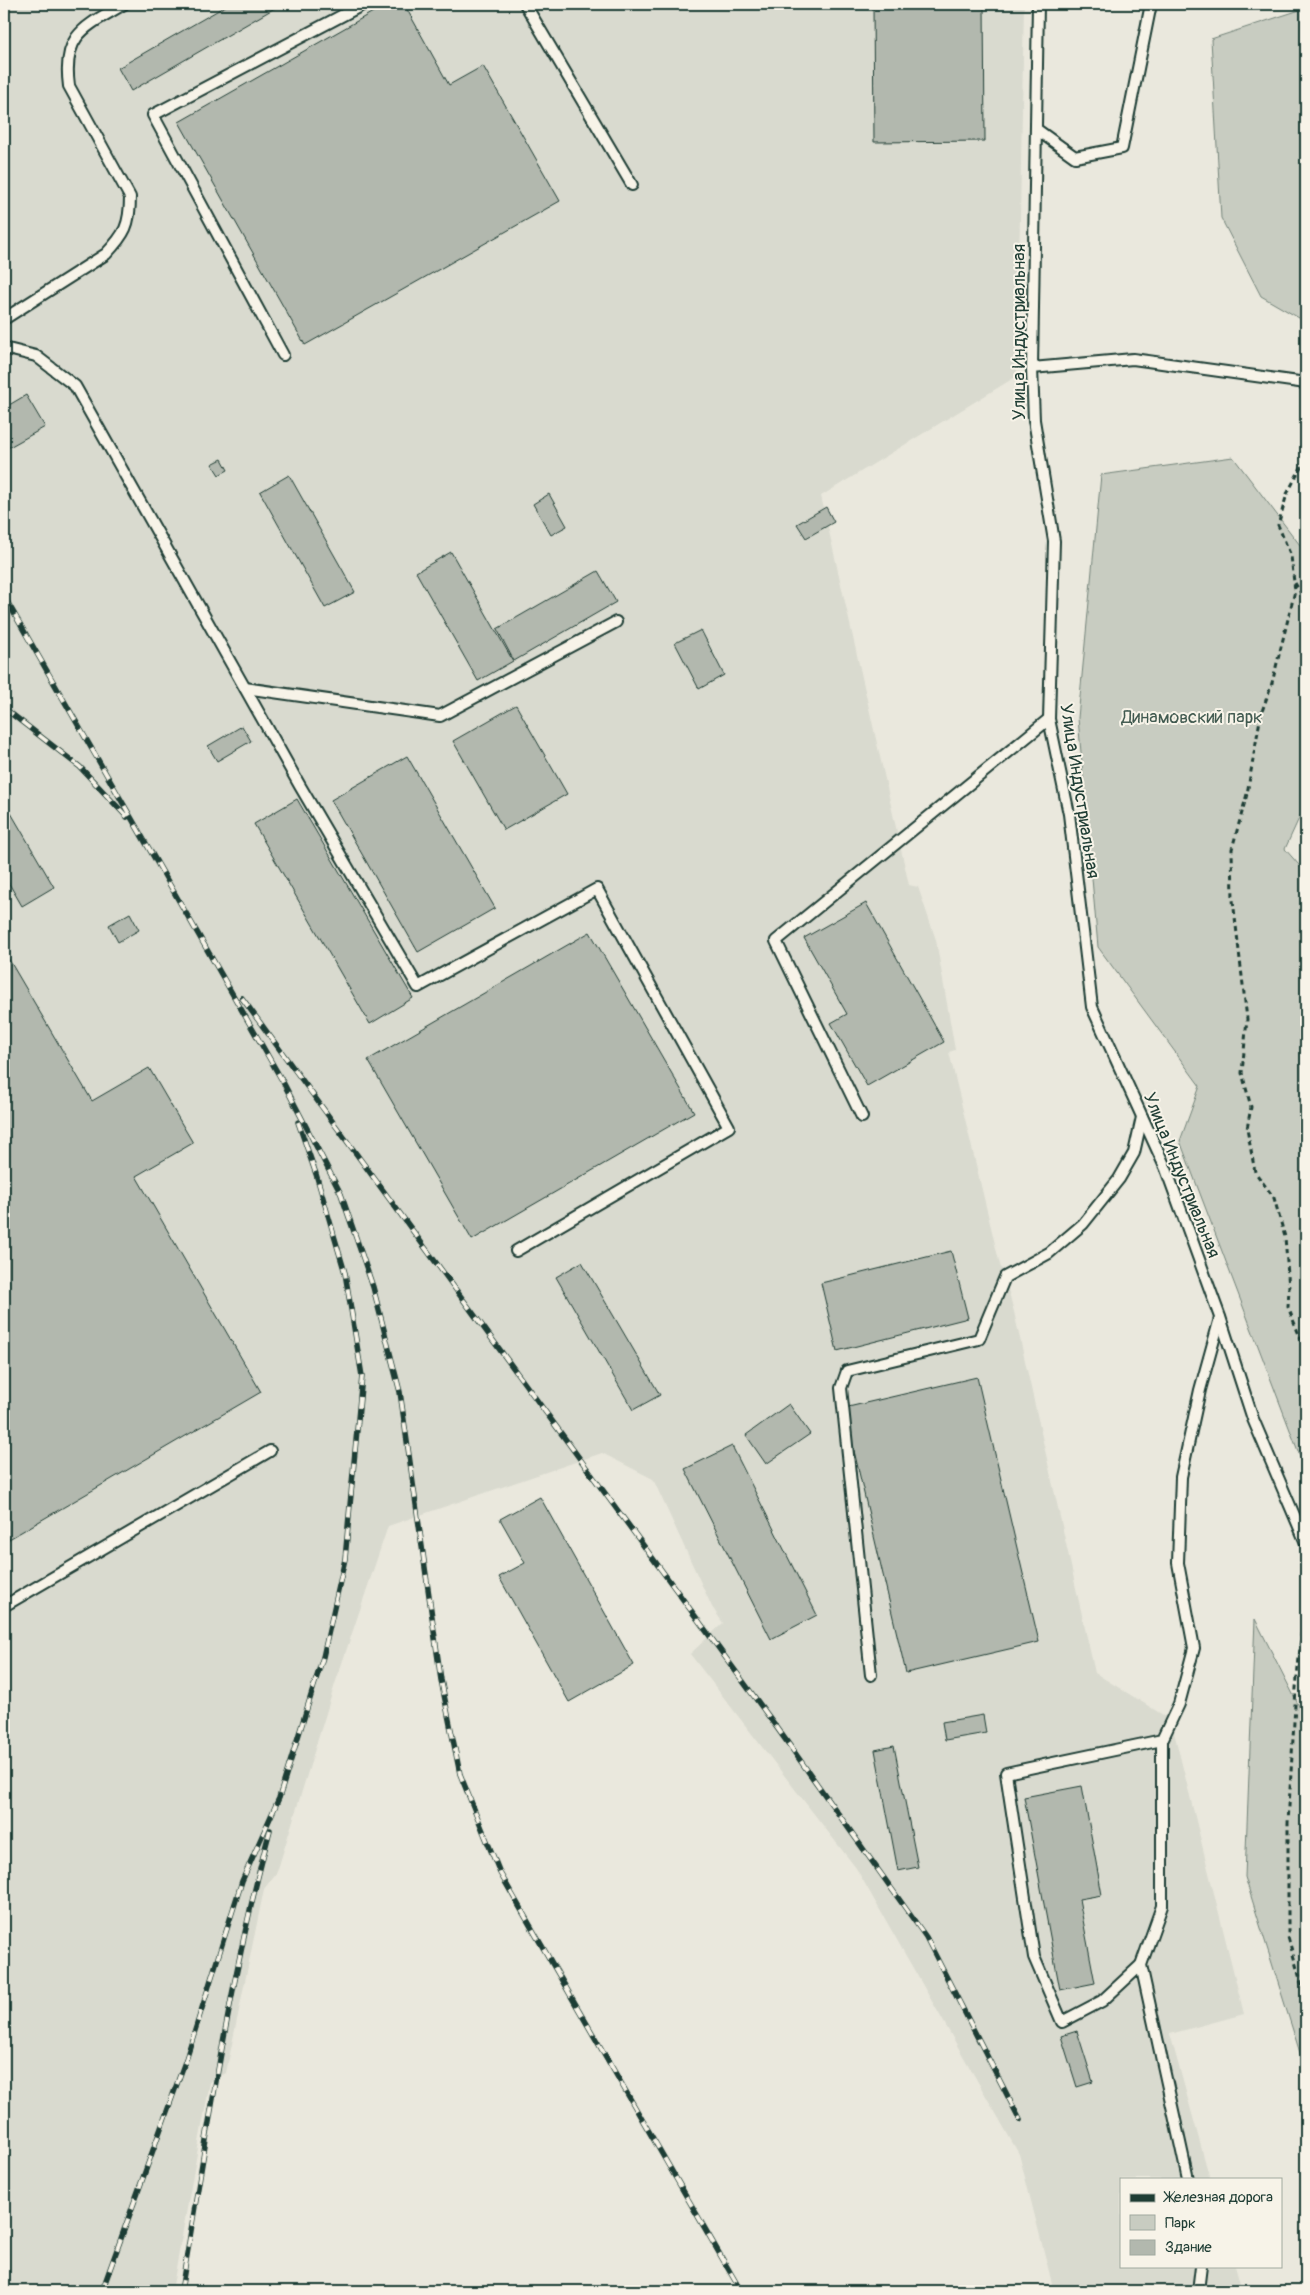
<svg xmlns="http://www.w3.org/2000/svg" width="1310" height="2295" viewBox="0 0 1310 2295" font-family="Pangolin,sans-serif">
<rect width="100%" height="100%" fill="#eae8dd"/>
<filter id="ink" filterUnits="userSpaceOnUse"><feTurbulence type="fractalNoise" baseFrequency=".02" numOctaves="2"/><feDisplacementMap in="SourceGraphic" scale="10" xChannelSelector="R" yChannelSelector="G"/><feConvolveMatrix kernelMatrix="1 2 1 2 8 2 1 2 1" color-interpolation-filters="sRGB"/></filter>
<g filter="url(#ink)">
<path fill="#d9dacf" d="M4,4H1024L1017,376L821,496L909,885L918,887L936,940L955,1050L949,1052L1000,1265L1005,1277L1014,1312L1095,1673L1171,1720L1244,2014L1170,2034L1210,2179H1121V2266H1235L1242,2291H1054L1019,2154L856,1868L690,1654L723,1623L712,1607L653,1479L602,1453L388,1526L335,1684L277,1872L264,1889L226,2073L210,2082L172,2291H4Z"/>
<g fill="#c8ccc1" stroke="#74847a">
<path d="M1306,8V322L1261,296L1221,218L1211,39Z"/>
<path d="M1233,457L1306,553V803L1285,849L1306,873V1472L1180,1141L1200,1086L1098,947L1078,718L1101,475Z"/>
<path d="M1255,1619L1306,1720V2072L1245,1877Z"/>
</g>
<g fill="#b2b8ae" stroke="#1f3d34">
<path d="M229,4L280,5L131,91L118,68Z"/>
<path d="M387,4H404L449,85L483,66L560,201L305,345L179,122Z"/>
<path d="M873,4H984L985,141L874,142Z"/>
<path d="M26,395L45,427L4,450V408Z"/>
<path d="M222,459L228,470L219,475L212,464Z"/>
<path d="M289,475L355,592L325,608L260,492Z"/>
<path d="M549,494L567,526L551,535L533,504Z"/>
<path d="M826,507L834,522L806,538L797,524Z"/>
<path d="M451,552L513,661L478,681L416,572Z"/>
<path d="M598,571L616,602L514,661L497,629Z"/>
<path d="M701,630L724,675L699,689L675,643Z"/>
<path d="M516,705L567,794L504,830L453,741Z"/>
<path d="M242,726L251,741L217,761L208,746Z"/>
<path d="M407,756L495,908L418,952L331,800Z"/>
<path d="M297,799L413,998L370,1024L254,824Z"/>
<path d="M4,801L54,887L22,906L4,875Z"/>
<path d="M866,903L944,1042L867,1086L831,1023L847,1014L804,938Z"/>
<path d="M130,913L139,930L118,942L109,925Z"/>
<path d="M590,932L694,1112L472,1240L368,1060Z"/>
<path d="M4,951L92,1101L149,1068L193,1143L136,1176L261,1392L4,1542Z"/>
<path d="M951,1251L968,1318L837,1351L821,1283Z"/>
<path d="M582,1262L660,1395L633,1410L556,1277Z"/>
<path d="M977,1377L1039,1642L906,1673L844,1408Z"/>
<path d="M789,1404L810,1434L766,1464L746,1435Z"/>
<path d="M732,1446L817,1615L771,1639L685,1469Z"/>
<path d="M540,1497L634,1665L569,1702L499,1577L525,1563L500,1519Z"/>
<path d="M983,1715L986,1733L945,1740L942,1722Z"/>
<path d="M894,1746L918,1867L898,1871L875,1750Z"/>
<path d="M1082,1786L1102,1895L1079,1899L1095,1983L1060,1990L1024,1797Z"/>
<path d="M1077,2031L1093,2082L1077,2087L1061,2036Z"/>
</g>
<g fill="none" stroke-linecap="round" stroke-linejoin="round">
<defs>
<g id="lane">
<path d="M525,4L632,185"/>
<path d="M1038,4L1032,368L1034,420L1054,541L1049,719L1069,814L1092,1007L1166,1169L1220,1317L1253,1419L1306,1543"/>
<path d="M1036,129L1075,157L1122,148L1151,4"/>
<path d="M4,319L106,254C125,234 130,225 130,197L69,86C62,34 85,27 124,4"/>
<path d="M4,348L36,356L75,386L300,786L418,987L597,889L729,1127L516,1251"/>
<path d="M283,355L153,115L364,4"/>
<path d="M1032,368L1133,359L1306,383"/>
<path d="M245,688L440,716L616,622"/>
<path d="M862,1117L776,941L1049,719"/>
<path d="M4,1606L270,1451"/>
<path d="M871,1675L841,1388L847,1371L979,1339L1005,1277L1049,1253L1083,1224L1119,1179L1134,1153L1142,1117"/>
<path d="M1162,1740V1906L1141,1965L1188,2179"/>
<path d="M1141,1965L1102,2001L1062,2022L1034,1957L1006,1773L1162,1740L1179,1704L1194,1648L1178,1563L1181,1477L1200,1390L1220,1318"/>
<path d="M1198,2291L1201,2266"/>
</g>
</defs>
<use href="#lane" stroke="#1f3d34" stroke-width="14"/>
<g stroke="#1f3d34" stroke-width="3" stroke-dasharray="5 4" stroke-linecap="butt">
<path d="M1306,458L1287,494L1278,525L1291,556L1295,591L1272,683L1261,714L1247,794L1232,849L1233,900L1247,1019L1242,1073L1251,1107L1247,1129L1255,1172L1274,1198L1285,1237L1289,1288L1288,1307L1306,1352"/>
<path d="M1295,583L1306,602"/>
<path d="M1306,1587L1296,1688L1288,1823V1937L1306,2000"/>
</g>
<use href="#lane" stroke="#f7f3e8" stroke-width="10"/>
<defs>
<g id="rail">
<path d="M4,596L283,1082L341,1194L373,1287L400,1392L441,1680L460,1774L500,1873L741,2291"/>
<path d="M4,708L80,767L127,817"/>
<path d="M242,998L775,1725L926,1937L1020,2120"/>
<path d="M102,2291L186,2059L242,1881L279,1798L323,1657L345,1559L362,1376L345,1273L316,1174L298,1122"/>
<path d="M181,2291C207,2137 229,1981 270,1830"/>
</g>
</defs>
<use href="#rail" stroke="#1f3d34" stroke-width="5.5"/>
<use href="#rail" stroke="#f7f3e8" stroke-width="4" stroke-dasharray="11" stroke-linecap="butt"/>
</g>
</g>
<g text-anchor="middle" stroke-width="4" stroke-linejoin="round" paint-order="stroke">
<g font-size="18" fill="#1f3d34" stroke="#f7f3e8">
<text transform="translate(1019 332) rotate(-90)" y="6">Улица Индустриальная</text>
<text transform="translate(1080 791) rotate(81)" y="6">Улица Индустриальная</text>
<text transform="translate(1182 1175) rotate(68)" y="6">Улица Индустриальная</text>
</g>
<g font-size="18" fill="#415a50" stroke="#f7f3e8">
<text x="1192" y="723">Динамовский парк</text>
</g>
</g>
<rect width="1310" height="2295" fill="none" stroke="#f7f3e8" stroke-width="20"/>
<rect x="10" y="10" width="1290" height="2275" fill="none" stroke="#1f3d34" stroke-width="2" filter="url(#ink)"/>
<rect x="1120" y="2178" width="162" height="90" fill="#f7f3e8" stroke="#a1aaa0"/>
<rect x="1130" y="2194" width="25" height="8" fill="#1f3d34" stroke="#a1aaa0"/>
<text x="1165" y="2202" font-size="15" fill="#1f3d34">Железная дорога</text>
<rect x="1130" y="2215" width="25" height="15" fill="#c8ccc1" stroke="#a1aaa0"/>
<text x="1165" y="2228" font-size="15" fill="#1f3d34">Парк</text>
<rect x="1130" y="2240" width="25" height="15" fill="#b2b8ae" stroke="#a1aaa0"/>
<text x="1165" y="2252" font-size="15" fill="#1f3d34">Здание</text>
</svg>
